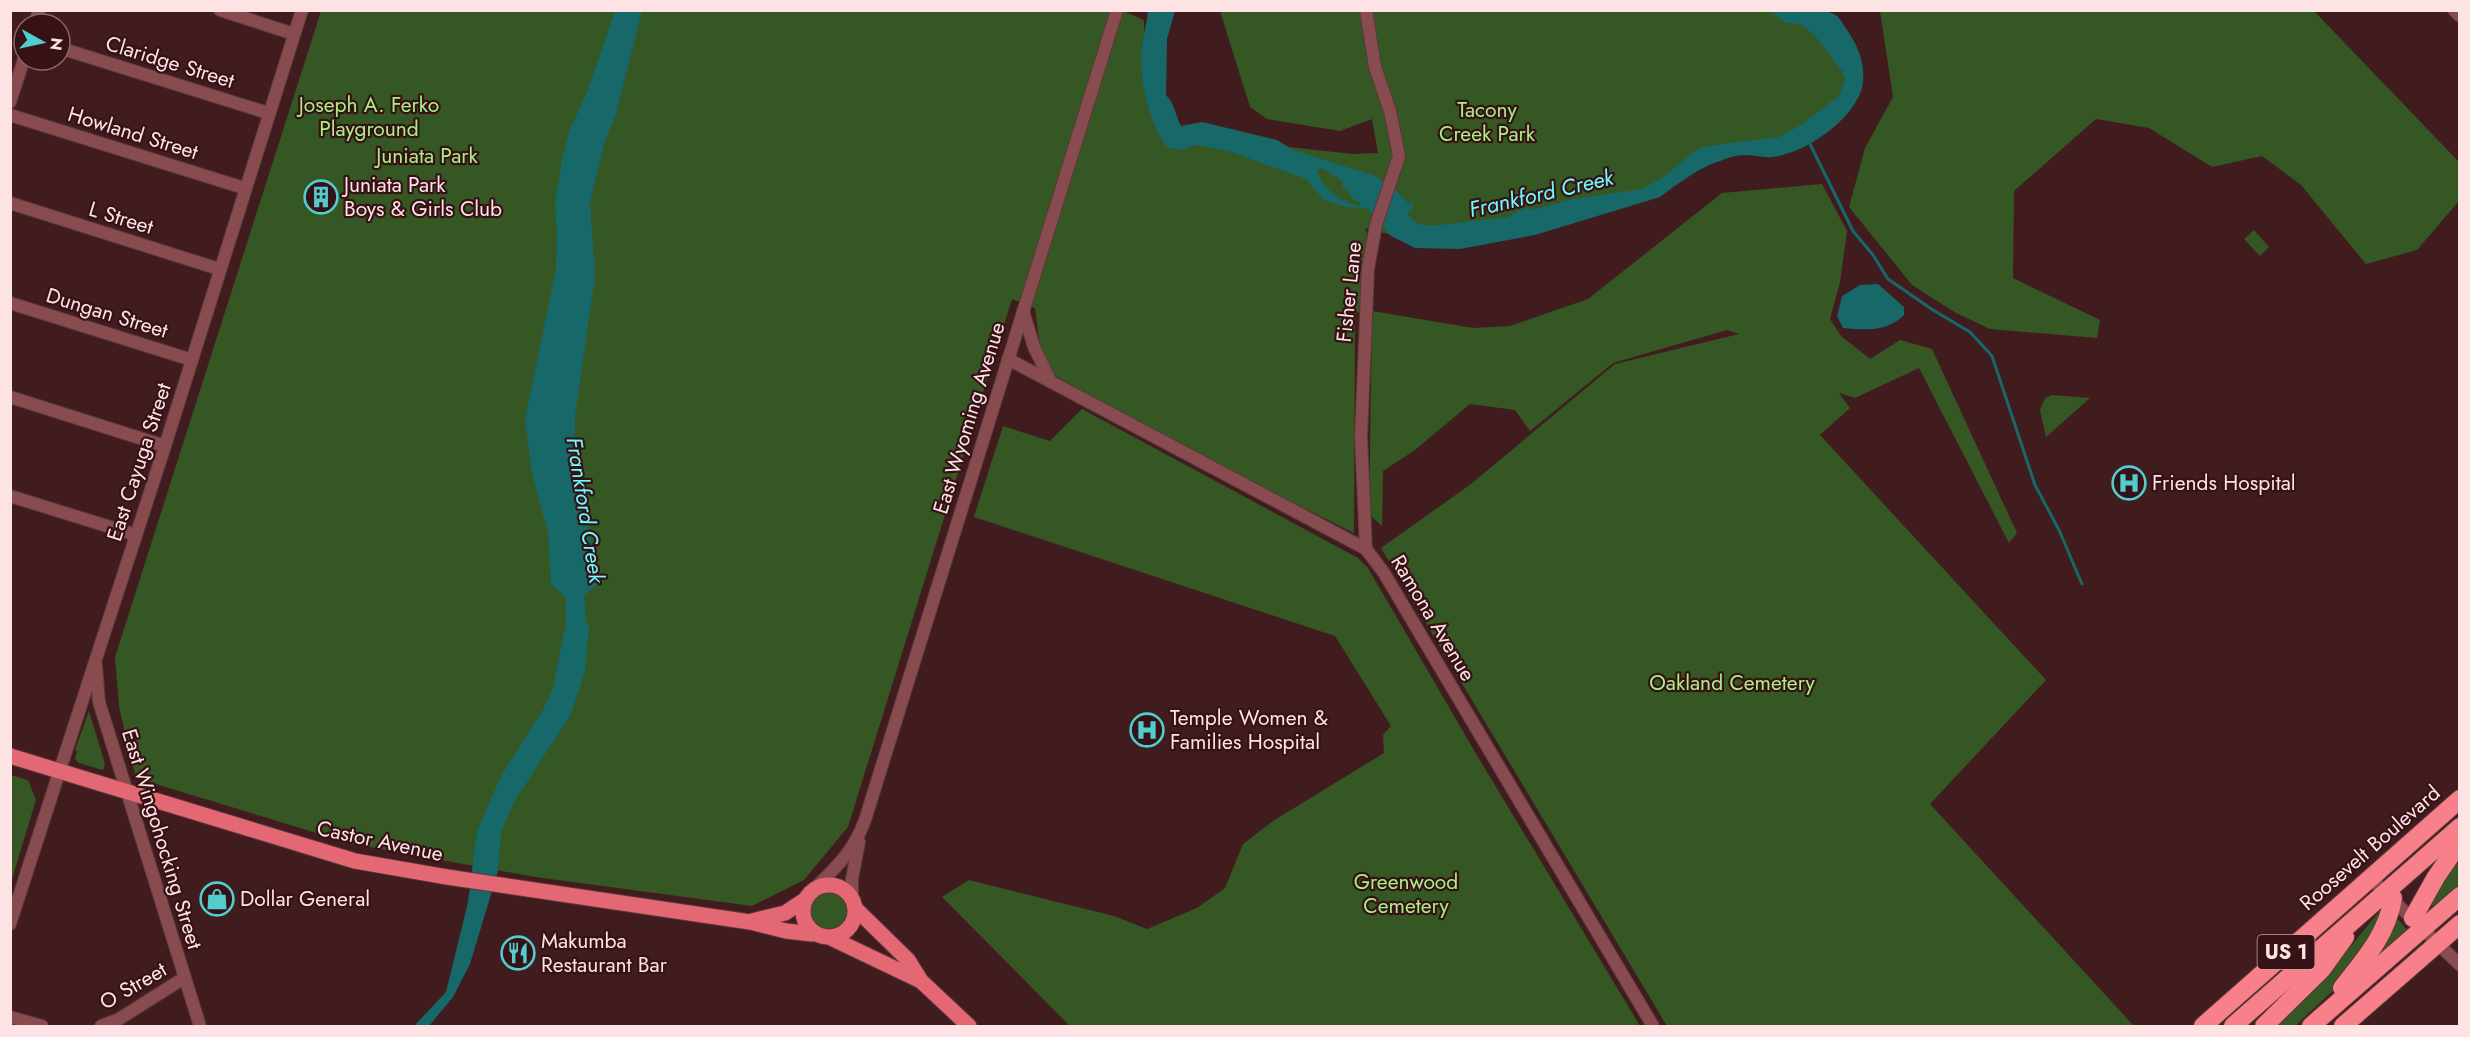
<svg xmlns="http://www.w3.org/2000/svg" width="2470" height="1037" viewBox="0 0 2470 1037" font-family="Jost,sans-serif">
<rect width="100%" height="100%" fill="#411c1f"/>
<g fill="#355724">
<path d="M1780,10L1848,43L1855,86L1824,129L1723,153L1660,193L1414,241L1365,228L1368,236L1359,313L1356,311L1355,325L1354,533L1191,452L1052,374L1041,355L1035,308L1012,299L848,827L804,880L752,906L535,877L353,844L136,778L119,707L115,657L321,11H1123L1144,20L1145,59L1179,135L1353,154L1378,153L1372,119L1340,131L1267,119L1250,107L1220,11Z"/>
<path d="M1880,11H2314L2459,162V201L2417,250L2366,264L2301,185L2262,156L2212,167L2149,128L2096,119L2014,191L2013,278L2100,320L2097,338L1990,329L1956,313L1912,285L1849,207L1865,148L1893,97Z"/>
<path d="M1822,184L1847,231L1840,282L1830,319L1841,336L1870,359L1900,340L1932,349L2017,533L2009,543L1919,368L1855,398L1839,393L1850,408L1820,435L2046,680L1930,804L2134,1026H1667L1381,548L1471,484L1615,364L1739,334L1727,330L1613,363L1530,431L1515,410L1470,404L1415,450L1383,471L1382,526L1369,514L1372,311L1473,328L1510,326L1588,299L1722,193Z"/>
<path d="M2254,230L2269,247L2260,256L2244,239Z"/>
<path d="M2052,395L2090,398L2046,437L2040,410L2045,398Z"/>
<path d="M1082,409L1358,558L1368,568L1475,752L1640,1026H1070L942,897L969,880L1114,916L1147,929L1197,908L1214,896L1225,888L1243,844L1273,821L1384,753L1383,735L1391,726L1335,636L974,517L1003,426L1050,441Z"/>
<path d="M89,711L105,764L103,770L79,763L75,759L77,751L75,750Z"/>
<path d="M11,775L28,780L36,800L11,882Z"/>
<path d="M2459,860V886L2434,908L2428,899Z"/>
<circle cx="829" cy="910" r="19"/>
<path d="M2383,907L2387,910L2337,987L2295,1026H2276L2315,990Z"/>
<path d="M2396,917L2408,931L2364,967Z"/>
</g>
<g fill="#166869" fill-rule="evenodd">
<path d="M615,11H642L616,114L605,141L590,203L595,276L575,416L574,454L599,583L584,596L586,623L589,624L585,671L570,716L514,802L501,832L498,871L470,964L453,997L429,1026H414L446,992L468,902L477,831L501,776L543,710L553,688L566,623V598L551,584L548,533L532,474L525,419L556,270L557,234L555,204L562,160L570,129L588,90Z"/>
<path d="M1148,11H1175L1167,39L1166,95C1174,103 1176,116 1181,126L1202,122L1277,140L1293,150L1373,175L1395,189L1409,204L1413,201L1412,210L1407,214L1418,224L1431,226L1508,217L1524,208L1536,209L1573,199L1643,189L1666,175L1696,150L1708,146L1779,137L1801,125L1840,95L1845,79L1842,71L1816,37L1801,24L1786,23L1770,11C1786,11 1825,6 1837,16C1840,19 1843,24 1845,27C1857,44 1865,61 1863,82C1859,117 1805,154 1772,157C1763,158 1754,155 1745,155C1736,154 1723,160 1714,163C1695,171 1677,184 1660,197L1535,235L1460,249L1415,248L1391,236L1367,208L1347,207L1324,200L1306,179L1229,151L1197,145L1180,150L1167,147C1148,120 1139,81 1142,48C1143,35 1147,23 1148,11ZM1322,168L1343,181L1342,186L1350,193V197L1360,203V206C1340,202 1324,190 1317,171Z"/>
<path d="M1878,284L1904,307V315C1887,332 1866,330 1843,328L1837,316L1842,296L1860,285Z"/>
</g>
<g fill="none" stroke-linecap="round" stroke-linejoin="round">
<path stroke="#166869" stroke-width="3" d="M1809,142L1853,231L1873,255L1888,279L1933,310L1970,332L1992,356L2035,485L2059,530L2082,584"/>
<defs>
<g id="minor">
<path d="M220,10L294,34"/>
<path d="M2454,10L2460,16"/>
<path d="M35,24L39,10"/>
<path d="M60,48L268,113"/>
<path d="M10,102L24,59"/>
<path d="M10,115L244,188"/>
<path d="M10,203L219,269"/>
<path d="M10,303L192,360"/>
<path d="M1023,311L1034,347L1050,380"/>
<path d="M1008,359L1366,549L1384,573L1653,1026"/>
<path d="M10,397L165,446"/>
<path d="M10,496L136,535"/>
<path d="M1366,549L1361,437L1368,269L1376,225L1399,156L1390,111L1375,67L1366,10"/>
<path d="M96,665L99,702L200,1026"/>
<path d="M2370,878L2460,965"/>
<path d="M817,886C839,865 855,848 865,820L1117,10"/>
<path d="M852,899V879L859,842"/>
<path d="M10,924L165,446L302,10"/>
<path d="M10,1017L42,1026"/>
<path d="M101,1026L119,1019L184,978"/>
</g>
<g id="major">
<path d="M10,756L355,861L447,877L750,922L786,931L812,934"/>
<circle cx="829" cy="911" r="26"/>
<path d="M855,908L908,960L921,981"/>
<path d="M752,921L785,913L806,899"/>
<path d="M831,938L921,981L969,1026"/>
</g>
<g id="highway">
<path d="M2413,918L2436,877L2460,842"/>
<path d="M2342,988C2364,960 2387,935 2393,898"/>
<path d="M2203,1026L2460,799"/>
<path d="M2233,1026L2460,827"/>
<path d="M2264,1026L2322,969L2345,937"/>
<path d="M2311,1026L2460,896"/>
<path d="M2343,1026L2460,924"/>
</g>
</defs>
<use href="#minor" stroke="#5b383b" stroke-width="14"/>
<use href="#major" stroke="#5b383b" stroke-width="17"/>
<use href="#highway" stroke="#5b383b" stroke-width="20"/>
<use href="#minor" stroke="#884b4f" stroke-width="12"/>
<use href="#major" stroke="#e46774" stroke-width="15"/>
<use href="#highway" stroke="#f8808a" stroke-width="18"/>
</g>
<defs>
<symbol id="building-ring" viewBox="-11 -11 22 22"><circle r="9.5" fill="#361216" stroke="#52cdce" stroke-width="1.5"/><path d="M-4-6H4V6H1V3H-1V6H-4ZM-2.5-4.3h1.7v1.8h-1.7ZM.8-4.3h1.7v1.8H.8ZM-2.5-1h1.7V.8h-1.7ZM.8-1h1.7V.8H.8Z" fill="#52cdce"/></symbol>
<symbol id="hospital-ring" viewBox="-11 -11 22 22"><circle r="9.5" fill="#361216" stroke="#52cdce" stroke-width="1.5"/><path d="M-5-5h3v3.5h4V-5h3V5h-3V1.5h-4V5h-3Z" fill="#52cdce"/></symbol>
<symbol id="shop-ring" viewBox="-11 -11 22 22"><circle r="9.5" fill="#361216" stroke="#52cdce" stroke-width="1.5"/><path d="M-5-2.5h2.3a2.7 3.5 0 0 1 5.4 0H5L5.5 6h-11ZM-1.5-2.5h3a1.5 2.3 0 0 0-3 0Z" fill="#52cdce"/></symbol>
<symbol id="restaurant-ring" viewBox="-11 -11 22 22"><circle r="9.5" fill="#361216" stroke="#52cdce" stroke-width="1.5"/><path d="M-5-6h1v4h1v-4h1v4h1v-4h1v5L-1.5 .5V6h-2V.5L-5-1ZM5-6V6H3V1.5H1.5Q1.5-4 5-6Z" fill="#52cdce"/></symbol>
</defs>
<g fill-rule="evenodd">
<use href="#building-ring" x="302" y="178" width="38" height="38"/>
<use href="#hospital-ring" x="2110" y="464" width="38" height="38"/>
<use href="#hospital-ring" x="1128" y="711" width="38" height="38"/>
<use href="#shop-ring" x="198" y="880" width="38" height="38"/>
<use href="#restaurant-ring" x="499" y="934" width="38" height="38"/>
</g>
<g text-anchor="middle" stroke-width="4.5" stroke-linejoin="round" paint-order="stroke">
<rect fill="#361216" stroke="#c2a4a6" stroke-width="1.5" x="2257.5" y="935" width="57" height="34" rx="4.5"/>
<g font-size="20" font-weight="bold" fill="#fee3e4">
<text x="2286" y="959">US 1</text>
</g>
<g font-size="21" fill="#fee3e4" stroke="#361216">
<text transform="translate(170 62) rotate(17)" y="7">Claridge Street</text>
<text transform="translate(133 133) rotate(17)" y="7">Howland Street</text>
<text transform="translate(121 218) rotate(17)" y="7">L Street</text>
<text transform="translate(1349 292) rotate(-84)" y="7">Fisher Lane</text>
<text transform="translate(107 313) rotate(17)" y="7">Dungan Street</text>
<text transform="translate(969 418) rotate(-73)" y="7">East Wyoming Avenue</text>
<text transform="translate(139 462) rotate(-72)" y="7">East Cayuga Street</text>
<text transform="translate(1433 618) rotate(59)" y="7">Ramona Avenue</text>
<text transform="translate(162 839) rotate(73)" y="7">East Wingohocking Street</text>
<text transform="translate(380 841) rotate(12)" y="7">Castor Avenue</text>
<text transform="translate(2370 848) rotate(-41)" y="7">Roosevelt Boulevard</text>
<text transform="translate(133 986) rotate(-30)" y="7">O Street</text>
</g>
<g font-size="21" fill="#a8ef86" stroke="#361216">
<text x="369" y="112">Joseph A. Ferko<tspan x="369" dy="24">Playground</tspan></text>
<text x="1487" y="117">Tacony<tspan x="1487" dy="24">Creek Park</tspan></text>
<text x="427" y="163">Juniata Park</text>
<text x="1732" y="690">Oakland Cemetery</text>
<text x="1406" y="889">Greenwood<tspan x="1406" dy="24">Cemetery</tspan></text>
</g>
<g font-size="21" fill="#fee3e4" stroke="#361216" text-anchor="start">
<text x="344" y="192">Juniata Park<tspan x="344" dy="24">Boys &amp; Girls Club</tspan></text>
<text x="2152" y="490">Friends Hospital</text>
<text x="1170" y="725">Temple Women &amp;<tspan x="1170" dy="24">Families Hospital</tspan></text>
<text x="240" y="906">Dollar General</text>
<text x="541" y="948">Makumba<tspan x="541" dy="24">Restaurant Bar</tspan></text>
</g>
<g font-size="22" font-style="italic" fill="#6efdfe" stroke="#361216">
<text transform="translate(1541 193) rotate(-13)" y="8">Frankford Creek</text>
<text transform="translate(586 510) rotate(81)" y="8">Frankford Creek</text>
</g>
</g>
<rect width="2470" height="1037" fill="none" stroke="#fee3e4" stroke-width="24"/>
<g transform="translate(42 42) rotate(98)"><circle r="28" fill="#361216" stroke="#866668" stroke-width="1.5"/>
<path d="M0-4.5L10 22L0 15L-10 22Z" fill="#52cdce"/>
<text y="-9" font-size="16" font-weight="bold" text-anchor="middle" fill="#fee3e4">N</text>
</g>
</svg>
